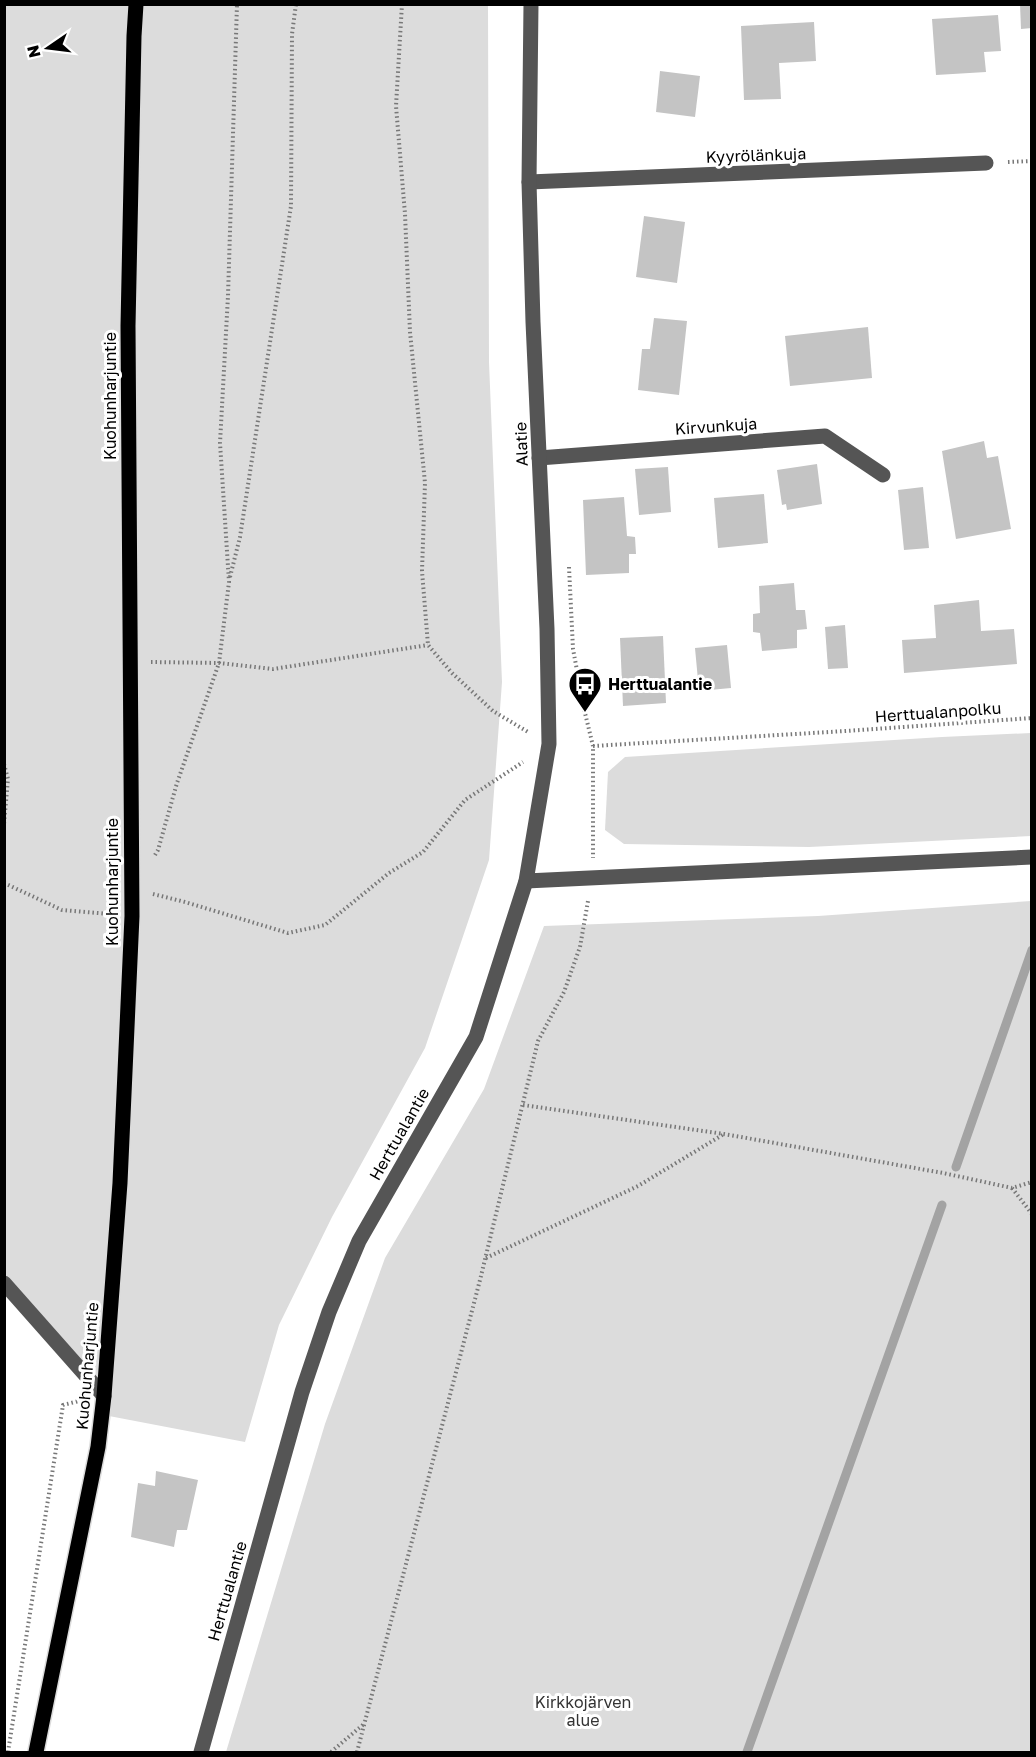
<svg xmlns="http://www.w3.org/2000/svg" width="1036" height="1757" viewBox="0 0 1036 1757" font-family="'Golos Text',sans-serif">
<rect width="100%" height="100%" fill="#fff"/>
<g fill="#dcdcdc">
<path d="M4,5H488L489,362L502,682L489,860L425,1048L332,1217L279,1325L245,1442L109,1416L104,1396L5,1283Z"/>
<path d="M1031,733V836L809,847L624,844L605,830L608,772L625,757L942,737Z"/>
<path d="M1031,901V1752H226L325,1424L385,1258L484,1089L544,926L818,916Z"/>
</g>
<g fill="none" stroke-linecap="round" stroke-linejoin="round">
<g stroke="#a3a3a3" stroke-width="9">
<path d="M956,1167L1032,950"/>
<path d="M747,1752L942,1205"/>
</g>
</g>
<g fill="#c4c4c4">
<path d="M1020,4H1032V28L1021,29Z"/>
<path d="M998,15L1001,51L984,52L986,72L936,75L932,19Z"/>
<path d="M814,22L816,61L779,63L781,99L744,100L741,26Z"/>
<path d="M660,71L700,76L695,117L656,112Z"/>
<path d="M644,216L685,222L677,283L636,277Z"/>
<path d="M654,318L687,321L679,395L638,390L642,349H650Z"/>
<path d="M868,327L872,378L790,386L785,336Z"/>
<path d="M984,441L987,458L998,456L1011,529L956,539L942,451Z"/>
<path d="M817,464L822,504L787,510L786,504L782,505L777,470Z"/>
<path d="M668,467L671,512L639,515L635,469Z"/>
<path d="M923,487L929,548L904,550L898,490Z"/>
<path d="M764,494L768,543L718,548L714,498Z"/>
<path d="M624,497L627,536L635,537L636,554H629V573L586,575L583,500Z"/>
<path d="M794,583L796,610H805L807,629L797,630V648L762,651L760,633L753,632V614L760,613L759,586Z"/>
<path d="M979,600L981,631L1014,629L1017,664L904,673L902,640L936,638L934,605Z"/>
<path d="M845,625L848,668L828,669L825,627Z"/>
<path d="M663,636L666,703L623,706L620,638Z"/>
<path d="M727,645L731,688L699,691L695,648Z"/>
<path d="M156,1471L198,1480L187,1530H177L174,1547L131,1537L138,1483L155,1486Z"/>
</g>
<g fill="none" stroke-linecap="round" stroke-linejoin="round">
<defs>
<path id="major" d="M36,1752L98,1447L104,1396L120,1183L132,916L128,326L134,36L136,4"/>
</defs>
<use href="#major" stroke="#dbdbdb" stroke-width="18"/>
<g stroke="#777" stroke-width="4" stroke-dasharray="1.5 3" stroke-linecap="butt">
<path d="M402,4L396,106L405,214L410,332L425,483L422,571L428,645L452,673L493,711L528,732"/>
<path d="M1008,162L1032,161"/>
<path d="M569,567L573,649L585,713L593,746V858"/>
<path d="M230,577L240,537L291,206L292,34L296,4"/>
<path d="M151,662L219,663L273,669L428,645"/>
<path d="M593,746L846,731L1032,718"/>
<path d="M4,764L8,779L4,824"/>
<path d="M155,855L158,850L177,783L219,663L229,582L220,443L228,296L237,4"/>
<path d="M4,883L62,910L110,914"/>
<path d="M153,894L185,902L288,933L325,925L389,873L423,852L465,800L523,762"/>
<path d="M523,1105L724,1134L943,1173L1012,1188L1032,1182"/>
<path d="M1012,1188L1032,1214"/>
<path d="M486,1258L638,1186L724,1134"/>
<path d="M8,1752L63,1405L79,1401"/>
<path d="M331,1752L365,1723"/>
<path d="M357,1752L480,1280L538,1041L564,992L580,947L588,901"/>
</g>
<g stroke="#555" stroke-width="15">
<path d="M529,182L986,163"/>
<path d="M539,458L825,436L883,475"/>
<path d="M526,881L1032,857"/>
<path d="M4,1283L104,1396"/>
<path d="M201,1752L302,1392L329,1312L359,1241L476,1037L526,881L549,744L547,629L533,322L529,182L531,4"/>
</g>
<use href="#major" stroke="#000" stroke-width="15"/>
</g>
<defs>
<symbol id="bus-pin" viewBox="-11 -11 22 30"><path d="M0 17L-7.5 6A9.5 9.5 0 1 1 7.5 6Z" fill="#000" stroke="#fff"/><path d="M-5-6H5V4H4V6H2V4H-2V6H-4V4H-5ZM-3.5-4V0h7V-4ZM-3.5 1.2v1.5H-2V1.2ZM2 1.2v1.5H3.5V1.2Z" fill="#fff"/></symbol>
</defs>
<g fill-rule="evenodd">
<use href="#bus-pin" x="566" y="665" width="38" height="52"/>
</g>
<g text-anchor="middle" stroke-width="6" stroke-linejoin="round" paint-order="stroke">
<g font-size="16" fill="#000" stroke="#fff">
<text transform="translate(756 155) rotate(-2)" y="6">Kyyrölänkuja</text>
<text transform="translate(110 396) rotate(-90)" y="6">Kuohunharjuntie</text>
<text transform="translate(716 426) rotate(-4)" y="6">Kirvunkuja</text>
<text transform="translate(521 444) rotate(-92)" y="6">Alatie</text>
<text transform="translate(938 712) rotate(-4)" y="6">Herttualanpolku</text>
<text transform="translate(112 882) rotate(-90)" y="6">Kuohunharjuntie</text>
<text transform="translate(399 1134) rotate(-60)" y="6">Herttualantie</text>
<text transform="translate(87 1366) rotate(-85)" y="6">Kuohunharjuntie</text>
<text transform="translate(227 1591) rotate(-74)" y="6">Herttualantie</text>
</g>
<g font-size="16" font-weight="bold" fill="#000" stroke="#fff" text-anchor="start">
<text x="608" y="690">Herttualantie</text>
</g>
<g font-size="16" fill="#333" stroke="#fff">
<text x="583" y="1708">Kirkkojärven<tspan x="583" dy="18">alue</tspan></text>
</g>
</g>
<rect width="1036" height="1757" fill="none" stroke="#000000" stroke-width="12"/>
<g transform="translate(48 48) rotate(256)" stroke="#ffffff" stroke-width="4.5" paint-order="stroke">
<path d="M0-4.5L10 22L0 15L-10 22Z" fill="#000000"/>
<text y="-9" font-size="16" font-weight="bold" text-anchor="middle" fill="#000000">N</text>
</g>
</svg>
